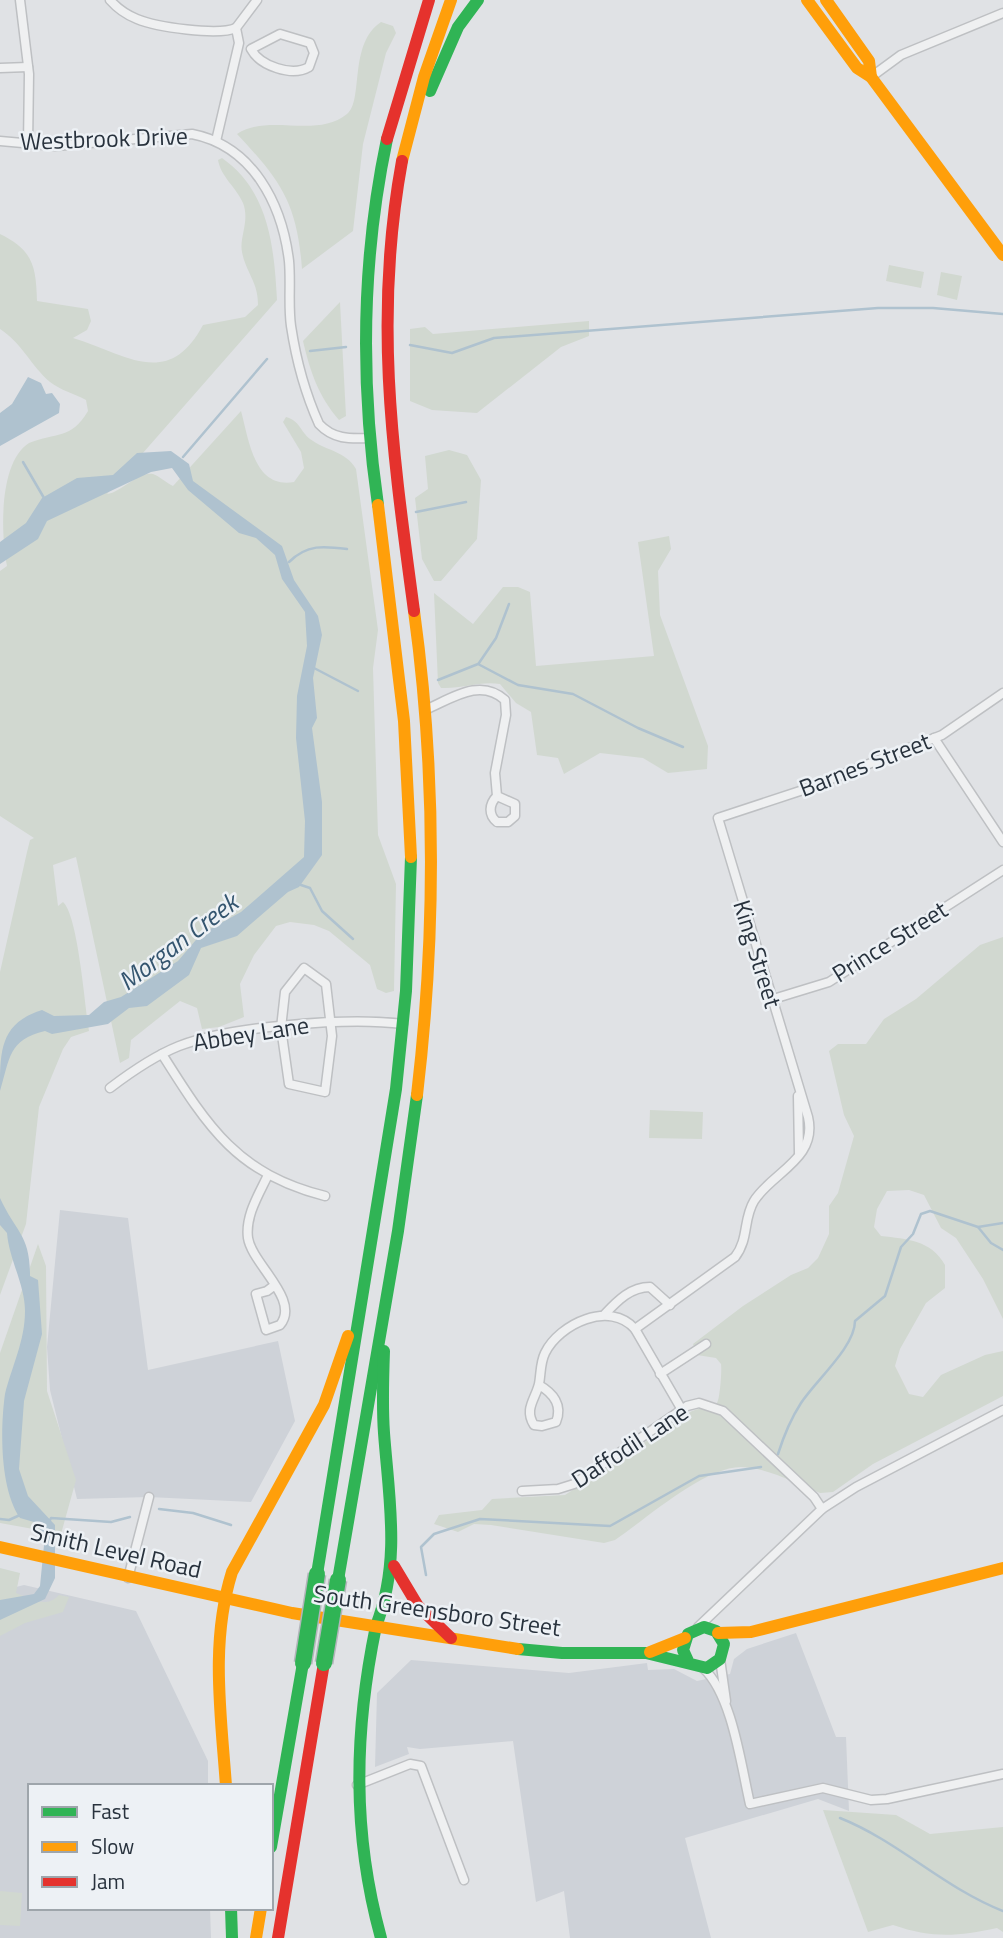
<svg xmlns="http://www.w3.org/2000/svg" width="1003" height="1938" viewBox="0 0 1003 1938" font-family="'Titillium Web',sans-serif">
<rect width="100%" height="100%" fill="#e0e2e5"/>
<g fill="#ced2d8">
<path d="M60,1210L128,1218L148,1370L278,1341L295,1421L251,1502L149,1497L77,1499L50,1390L47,1347Z"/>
<path d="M24,1585L136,1611L208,1761V1786H30V1908H210L211,1938H0V1591Z"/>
<path d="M796,1633L836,1737H846L849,1811L818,1799L685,1838L711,1938H570L564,1891L536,1902L513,1741L420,1749L407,1747L409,1754L375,1767L377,1693L411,1660L569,1673L647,1663L648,1670L674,1669L697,1681L730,1674L734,1659L747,1649Z"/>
</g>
<g fill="#d1d8d0">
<path d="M381,22L393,26L396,33L386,53L363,144L353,231L302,269C297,203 281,181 237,134C268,113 317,139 347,114C364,101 348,44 381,22Z"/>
<path d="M222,158C269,191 274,246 277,300L107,494C122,492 138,471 153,474C159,476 167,483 173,486L241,411C249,440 254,489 294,482L304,468L301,452L283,422L286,417C300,421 300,431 310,439C326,451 346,451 356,469L378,630L373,668L378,835L396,884L394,991L386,993L377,989L370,965L329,931L314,925L290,922L276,926L254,955L240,984L244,1017L219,1027L202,1029L197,1008L180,1001L131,1040L129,1058L120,1063L76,857L53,865L58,906L63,902C78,915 85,1007 89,1031L71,1037L63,1049L39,1107L26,1224L0,1295V972L27,852L30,840L34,838L0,816V571L7,566C0,529 0,461 29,443C56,432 71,440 88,411L86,400C75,394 60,390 50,382C31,366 22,343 0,329V234C33,250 36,266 37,301L88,309L91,321L87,330L73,338C124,353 168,391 203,325L245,317L258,305C258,281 246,273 242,252C239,238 250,221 243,203C236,187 221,177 218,160Z"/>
<path d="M889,265L924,272L921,288L886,281Z"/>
<path d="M941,272L962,276L957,300L937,295Z"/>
<path d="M340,302L346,416L339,420C318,396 310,371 303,341Z"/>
<path d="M589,321V336L561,347L477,413L432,410L410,401V329L425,327L433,334Z"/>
<path d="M449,450L467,455L481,480L477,539L441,581H434L422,559L415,498L428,489L425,456Z"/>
<path d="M669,536L671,549L658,571L660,615L708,746L707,769L668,773L643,758L600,753L564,774L558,758L537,755L531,712L516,703L500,684C479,681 463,689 441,688L438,683L434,593L473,624L503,587H518L530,592L536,666L654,656L638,542Z"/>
<path d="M1003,937V1319L983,1279L956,1238L941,1228L924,1195L909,1190L887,1191L877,1209L874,1227L881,1236C907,1239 931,1240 945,1265V1288L926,1303L900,1349L895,1366L909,1394L923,1397L941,1375L985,1355L1003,1351V1396L873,1464L833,1492L820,1493C797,1484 768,1468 742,1467C705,1466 646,1519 615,1540L604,1543L491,1525L474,1524L458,1532L434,1524L439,1515L482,1510L492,1499L565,1495L692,1411L717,1403C720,1399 722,1370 721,1364L716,1358L697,1355L693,1344L743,1306L791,1275L808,1268L818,1258L829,1234V1206L838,1193L854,1136L844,1115L829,1051L838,1044H866L884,1019L916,999L980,945Z"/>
<path d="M650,1110L703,1112L702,1139L649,1138Z"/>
<path d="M38,1244L46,1266L47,1391L76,1480L61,1534L0,1523V1353Z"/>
<path d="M0,1568L20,1573L16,1593C31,1599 46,1609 59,1595L69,1597L63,1612L25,1623L0,1636Z"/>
<path d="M823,1810L896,1815L930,1834L1003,1827V1932L997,1928C956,1937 931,1938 893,1925L868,1932Z"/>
<path d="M0,1891L22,1893L20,1926L0,1925Z"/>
</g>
<g fill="#afc2cf">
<path d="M28,377L41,383L46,394L52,393L60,404L59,413L0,446V413L12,404Z"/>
<path d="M171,451L189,464L193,481L282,546L294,580L318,616L322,635L313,678L317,718L312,728L322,802V855L299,887L288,892L237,936L201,948L189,975L147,1006L129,1008L108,1024L52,1034L45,1031C8,1040 10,1058 0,1091C0,1051 0,1023 42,1010L54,1016L89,1015L104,1002L121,997L178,961L201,934L241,912L304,857L305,821L296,738L297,696L307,646L305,612L282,579L275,555L256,538L239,533L188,490L172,468L151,472L47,521L38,539L0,564V542L26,523L42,498L77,478L113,475L137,453Z"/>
<path d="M0,1198C16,1233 30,1234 30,1276L38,1280L42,1334L24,1401L19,1469L28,1496L55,1525V1578L45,1599L0,1620V1600L34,1594L40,1586L45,1535L34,1522L20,1518C0,1489 0,1430 5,1394C12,1366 25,1341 25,1311C25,1285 9,1259 7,1233L0,1225Z"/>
</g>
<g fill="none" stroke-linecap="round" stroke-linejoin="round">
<g stroke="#afc2cf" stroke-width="2.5">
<path d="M410,345L452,353L494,338L878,308H933L1003,314"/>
<path d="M310,351L346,347"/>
<path d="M183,457L267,359"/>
<path d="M23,462L44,498"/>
<path d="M416,512L466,502"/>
<path d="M289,562C307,544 324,546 347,549"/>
<path d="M479,663L496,638L509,604"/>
<path d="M314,668L358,691"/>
<path d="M438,680L478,664L518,685L573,694L638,728L683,747"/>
<path d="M298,884L310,888L322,911L353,939"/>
<path d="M978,1227L991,1243L1003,1250"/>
<path d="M778,1454C784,1435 790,1420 801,1403C816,1380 855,1347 855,1321L885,1296L901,1247L913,1234L921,1214L930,1211L978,1227L1003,1223"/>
<path d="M159,1509L193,1513L231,1525"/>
<path d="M0,1519L9,1520L20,1515"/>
<path d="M49,1522L51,1518L111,1522L130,1517"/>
<path d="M426,1575L421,1547L434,1534L480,1519L610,1526L699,1476L761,1467"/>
<path d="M840,1818C898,1841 944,1888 1003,1911"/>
</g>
<defs>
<g id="street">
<path d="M20,0L29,74L28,145"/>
<path d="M110,0C117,8 127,15 137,19C156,27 218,36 236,28"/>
<path d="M280,34L310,43L314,53L309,67C292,77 260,66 251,49Z"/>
<path d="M0,68L28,67"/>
<path d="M871,77L901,55L1003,13"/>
<path d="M0,141L56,146L192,134C253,146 282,204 289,261C291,283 288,305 291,326C296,359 305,393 319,424C333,439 349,439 369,438"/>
<path d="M216,141L239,43L236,28L257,0"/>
<path d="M425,710C451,699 480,677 505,700L506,715L495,773L497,796C489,804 488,815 497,822H508L515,816V804L497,796"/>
<path d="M934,738L1003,842"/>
<path d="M304,968L326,984L332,1036L325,1092L289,1084L281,1028L285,992Z"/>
<path d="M770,1000L829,982L1003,870"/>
<path d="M162,1054C208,1127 237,1174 325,1196"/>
<path d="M110,1088C131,1072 154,1056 179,1046C231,1026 348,1017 403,1024"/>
<path d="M798,1096L799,1153"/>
<path d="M268,1175C259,1194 245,1216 248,1238C252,1264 301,1300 280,1325L266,1330L256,1294L267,1291L275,1285"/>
<path d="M605,1314C618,1300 631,1287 650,1287L670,1305"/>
<path d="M635,1329L735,1257C749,1239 743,1219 754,1201C771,1173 818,1159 808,1117L718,818L803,790L942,735L1003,693"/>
<path d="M660,1374L706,1344"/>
<path d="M539,1385C553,1393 563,1405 556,1422L542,1426L534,1425C524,1409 535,1400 539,1384C541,1374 540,1363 545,1353C559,1324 610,1300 635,1329L682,1410"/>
<path d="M522,1491L558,1489L574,1484L687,1406L699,1403L723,1411L814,1497L822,1509"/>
<path d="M128,1578L149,1497"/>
<path d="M698,1627L822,1509L856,1487L1003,1410"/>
<path d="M720,1659L726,1701"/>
<path d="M703,1668C732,1694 741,1765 750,1804L823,1788L871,1800L887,1799L1003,1774"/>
<path d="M357,1785L410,1764L421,1766L464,1880"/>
</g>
</defs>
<use href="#street" stroke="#bec0c3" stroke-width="11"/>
<use href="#street" stroke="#eff0f1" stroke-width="8"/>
<g stroke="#30b455" stroke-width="12">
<path d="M430,91L458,27L478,0"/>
<path d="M378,505C360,381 361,262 387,139"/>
<path d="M317,1574L396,1089L406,991L411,857"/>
<path d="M338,1580L398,1231L417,1095"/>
<path d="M376,1626C354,1732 352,1833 381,1938"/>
<path d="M376,1626C401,1561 389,1500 384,1433C382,1406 383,1378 384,1351"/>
<path d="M518,1649L562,1653H646L707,1668L720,1659L724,1644L716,1631L704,1627L688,1634L683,1650L688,1661"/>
<path d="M271,1847L303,1663"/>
<path d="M231,1908L232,1938"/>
</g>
<g stroke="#ff9f0a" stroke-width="12">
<path d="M807,0L857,68L871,77L1003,255"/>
<path d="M826,0L869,61L871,77"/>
<path d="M402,161L424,77L451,0"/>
<path d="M378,505L404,721L411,857"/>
<path d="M414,611C436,771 436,934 417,1095"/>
<path d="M0,1547L292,1613L518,1649"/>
<path d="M718,1633L751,1632L1003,1568"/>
<path d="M650,1652L685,1638"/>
<path d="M226,1786C221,1714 210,1642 232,1572L324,1405L348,1336"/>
<path d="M256,1938L261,1908"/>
</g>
<g stroke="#e5322d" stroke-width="12">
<path d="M387,139L429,0"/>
<path d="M402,161C373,319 393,454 414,611"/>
<path d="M394,1566L418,1606L451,1638"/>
<path d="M278,1938L324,1663"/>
</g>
<defs>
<g id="fast-bridge">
<path d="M303,1663L317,1574"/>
<path d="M324,1663L338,1580"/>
</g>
</defs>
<use href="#fast-bridge" stroke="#b2b5ba" stroke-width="19" stroke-linecap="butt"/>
<use href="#fast-bridge" stroke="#30b455" stroke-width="16"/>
</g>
<g text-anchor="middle" stroke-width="5" stroke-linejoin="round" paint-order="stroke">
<g font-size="24" fill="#28323d" stroke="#edf1f5">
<text transform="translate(104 139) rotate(-2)" y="8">Westbrook Drive</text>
<text transform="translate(865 765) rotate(-21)" y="8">Barnes Street</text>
<text transform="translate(890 942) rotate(-32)" y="8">Prince Street</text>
<text transform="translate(757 954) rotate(73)" y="8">King Street</text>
<text transform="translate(251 1034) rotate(-9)" y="8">Abbey Lane</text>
<text transform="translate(630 1446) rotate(-33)" y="8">Daffodil Lane</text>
<text transform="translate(116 1551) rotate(13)" y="8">Smith Level Road</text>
<text transform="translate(437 1611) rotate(8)" y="8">South Greensboro Street</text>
</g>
<g font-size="26" font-style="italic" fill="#34556f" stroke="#edf1f5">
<text transform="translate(178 942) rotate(-37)" y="9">Morgan Creek</text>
</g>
</g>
<rect x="28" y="1784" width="245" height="126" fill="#edf1f5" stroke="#9ea5ab" stroke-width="2"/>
<rect x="42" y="1807" width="35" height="10" fill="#30b455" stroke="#9ea5ab" stroke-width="2"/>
<text x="91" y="1819" font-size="21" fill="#28323d">Fast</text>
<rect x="42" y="1842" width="35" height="10" fill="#ff9f0a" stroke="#9ea5ab" stroke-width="2"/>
<text x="91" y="1854" font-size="21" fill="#28323d">Slow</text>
<rect x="42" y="1877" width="35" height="10" fill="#e5322d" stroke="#9ea5ab" stroke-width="2"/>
<text x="91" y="1889" font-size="21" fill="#28323d">Jam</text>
</svg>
